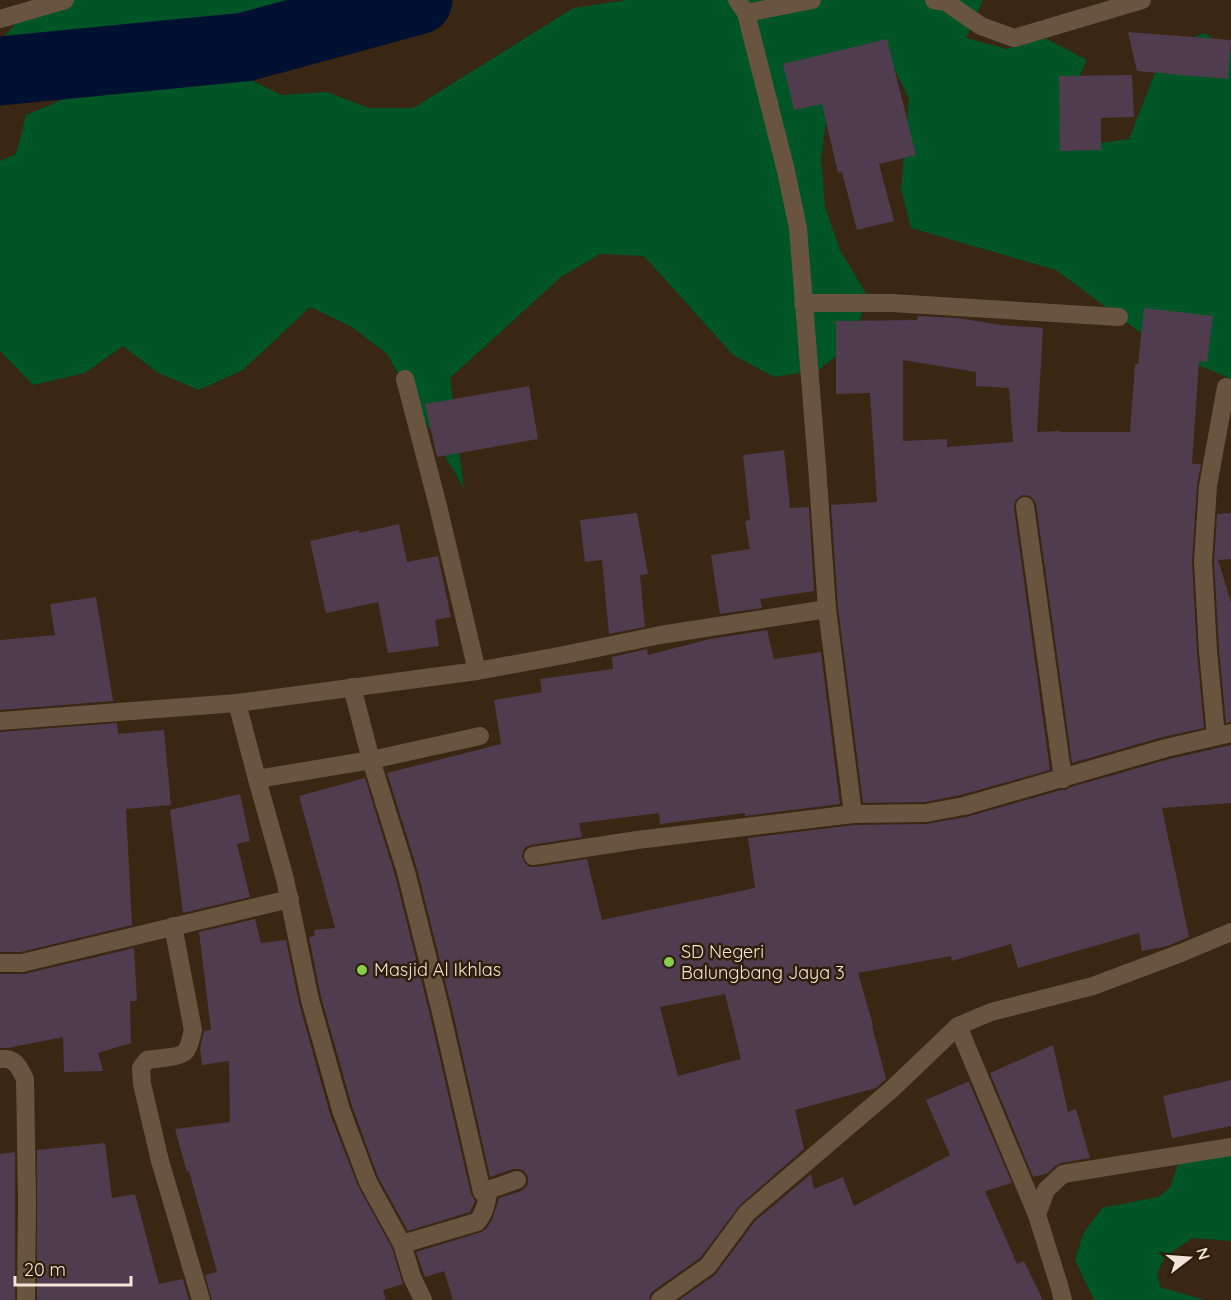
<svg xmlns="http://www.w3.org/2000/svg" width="1231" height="1300" viewBox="0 0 1231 1300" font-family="Quicksand,sans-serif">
<rect width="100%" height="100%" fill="#392613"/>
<g fill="#005526">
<path d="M52,0H312L277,16L246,47L242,75L281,95L327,92L369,108H413L573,8L627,0H983L966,38L1007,49L1045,38L1087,60L1067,102L1087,145L1129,139L1165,47L1205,33L1231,52V379L1165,351L1056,270L911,228L901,189L909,99L891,62L827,113L821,159L825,207L840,250L867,295L854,341L819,370L774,377L733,355L644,256L600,254L561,277L450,378L464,489L387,354L352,327L310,307L243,370L199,390L158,373L123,346L85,373L33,385L0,351V161L16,154L26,115L64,99L78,62L32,70L0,49V42L24,13Z"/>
<path d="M1218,1140L1231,1142V1241L1192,1238L1165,1257L1157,1273L1160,1287L1205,1300H1094L1075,1260L1083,1234L1102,1208L1158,1197L1170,1188L1183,1148Z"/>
</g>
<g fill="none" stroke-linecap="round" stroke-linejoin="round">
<path stroke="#001031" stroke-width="69" d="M0,71L245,47L418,0"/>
</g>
<g fill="#503c4f" fill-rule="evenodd">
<path d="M1128,32L1231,40L1228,79L1137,71Z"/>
<path d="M887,39L916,155L879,164L894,221L857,230L842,172L838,173L822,104L794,110L783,64Z"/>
<path d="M1132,75L1134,117L1101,118V150L1060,151L1059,76Z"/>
<path d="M1144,308L1213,316L1207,362L1199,361L1192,464H1201L1197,485L1192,562L1197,652L1204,728L1163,737L1072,763L1036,504L1034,500L1030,496L1023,495L1019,497L1015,501L1014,508L1050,770L961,795L925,802L863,803L838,608L831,505L877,502L870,393L836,394V321L917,320L918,316L958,318L1001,325L1043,328L1037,432L1060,431V432H1130L1135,364H1138ZM903,360L976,372V386L1009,388L1013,442L947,447V439L903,441Z"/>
<path d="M529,386L538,439L437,457L425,404Z"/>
<path d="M784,450L790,508L809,507L814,591L760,599L762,608L720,614L711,555L750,549L745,521L750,520L743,455Z"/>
<path d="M637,513L648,574L640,575L645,627L609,634L602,560L585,562L580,520Z"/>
<path d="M1231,513V559L1218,560L1231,602V722L1226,723L1219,650L1214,561L1217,514Z"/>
<path d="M399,524L407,562L438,556L451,617L435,620L439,646L388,653L378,602L326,613L310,541L359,530V533Z"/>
<path d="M96,597L113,701L0,710V640L55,635L50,604Z"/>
<path d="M767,630L774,659L821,652L840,804L745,816V813L660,824L659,813L579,823L582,837L531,845L526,847L523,851L522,857L525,863L529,867H535L587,859L602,920L755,888L748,838L854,825L926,824L966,817L1061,790H1065L1071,787L1169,759L1231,745V803L1162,808L1189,937L1167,946L1142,951L1139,933L1018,968L1011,944L952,961L951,956L858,973L873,1025L872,1026L886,1079L876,1088L795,1110L804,1149L740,1205L700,1258L653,1291L650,1295L649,1300H453L444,1271L425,1277L416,1252L481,1232L486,1229L492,1220L499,1198L521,1191L525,1188L528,1183V1177L524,1171L519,1169H513L490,1177L452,1009L417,869L387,773L501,744L494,700L542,692L540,679L613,669L612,657L647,649L648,655L710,639ZM725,994L741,1059L678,1076L660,1007Z"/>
<path d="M117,723L118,734L164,730L171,805L126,809L132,925L21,952H0V732Z"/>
<path d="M365,778L395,875L430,1015L471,1194L475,1201L470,1212L408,1231L378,1177L352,1106L321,997L309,937L315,936L314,930L335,928L299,796Z"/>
<path d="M240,794L250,841L237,844L250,897L183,913L170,810Z"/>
<path d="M255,919L261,943L286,940L299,1003L330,1114L358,1186L392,1248L403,1284L383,1290L386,1300H212L205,1275L217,1272L189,1171L187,1172L175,1129L230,1122L229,1061L202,1065L200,1048L204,1031L211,1030L199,932Z"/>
<path d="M134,948L137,1001H130L131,1043L98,1053L103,1071L64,1072L63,1037L8,1048H0V974H24Z"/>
<path d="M1053,1045L1068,1112L1076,1109L1090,1158L1061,1163L1055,1166L1048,1173L1033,1177L990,1073Z"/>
<path d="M1231,1080V1126L1172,1138L1163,1096Z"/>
<path d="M967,1082H969L1012,1183L985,1191L1017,1264L1024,1261L1043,1300H679L715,1275L755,1221L811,1174L814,1189L843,1177L854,1206L950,1155L926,1100Z"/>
<path d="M105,1143L112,1198L135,1194L159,1284L183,1279L189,1300H37V1150Z"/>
<path d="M15,1152V1300H0V1154Z"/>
</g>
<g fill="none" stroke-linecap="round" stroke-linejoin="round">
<g stroke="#695440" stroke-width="18">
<path d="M934,0L946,2L981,26L1014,38L1142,0"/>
<path d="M746,13L812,0"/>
<path d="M0,19L65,0"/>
<path d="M803,303H892L1119,317"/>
<path d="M405,379L438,506L477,671"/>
<path d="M1025,506L1063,779"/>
<path d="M827,609L853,814"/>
<path d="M352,687L371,760L406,872L441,1012L482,1192L517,1180"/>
<path d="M0,721L237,703"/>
<path d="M1216,736L1208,651L1203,561L1208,486L1226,387"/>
<path d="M257,779L371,760L480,736"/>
<path d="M533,856L637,840L853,814L926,813L964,806L1166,748L1231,733"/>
<path d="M173,926L193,1030C191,1037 190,1047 185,1052C179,1058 155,1058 147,1060L141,1068L142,1084L160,1161L201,1300"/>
<path d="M0,963H22L290,899"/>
<path d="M958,1026L1037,1215L1059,1285L1063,1300"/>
<path d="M0,1059C15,1057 19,1067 25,1079L27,1201L26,1300"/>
<path d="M1037,1215L1046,1190L1063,1174L1231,1147"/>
<path d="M402,1244L477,1222C484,1214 488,1201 488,1190"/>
<path d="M423,1300L412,1277L402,1244L368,1182L341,1110L310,1000L285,879L257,779L237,703L477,671L564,655L660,635L827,609L817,466L798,228L786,171L746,13L737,0"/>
<path d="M660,1300L708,1266L747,1213L891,1090L958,1026L991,1012L1093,986L1181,953L1231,932"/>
</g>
</g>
<g fill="#85cf4c" stroke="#2e1d09" stroke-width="2">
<circle cx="669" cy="962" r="6"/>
<circle cx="362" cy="970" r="6"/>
</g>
<g text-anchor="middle" stroke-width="5" stroke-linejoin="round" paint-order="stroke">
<g font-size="18" fill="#f1e4d8" stroke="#2e1d09" text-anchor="start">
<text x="681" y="958">SD Negeri<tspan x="681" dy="21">Balungbang Jaya 3</tspan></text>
<text x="374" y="976">Masjid Al Ikhlas</text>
</g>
</g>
<g transform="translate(1189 1258) rotate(73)" stroke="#2e1d09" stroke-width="4.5" paint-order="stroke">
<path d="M0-4.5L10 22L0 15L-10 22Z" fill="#f1e4d8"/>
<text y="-9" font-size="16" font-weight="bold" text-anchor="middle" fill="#f1e4d8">N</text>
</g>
<path d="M15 1276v9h116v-9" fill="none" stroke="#f1e4d8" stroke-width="3"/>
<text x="24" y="1276" font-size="18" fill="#f1e4d8" stroke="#2e1d09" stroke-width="4.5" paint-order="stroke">20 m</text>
</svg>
